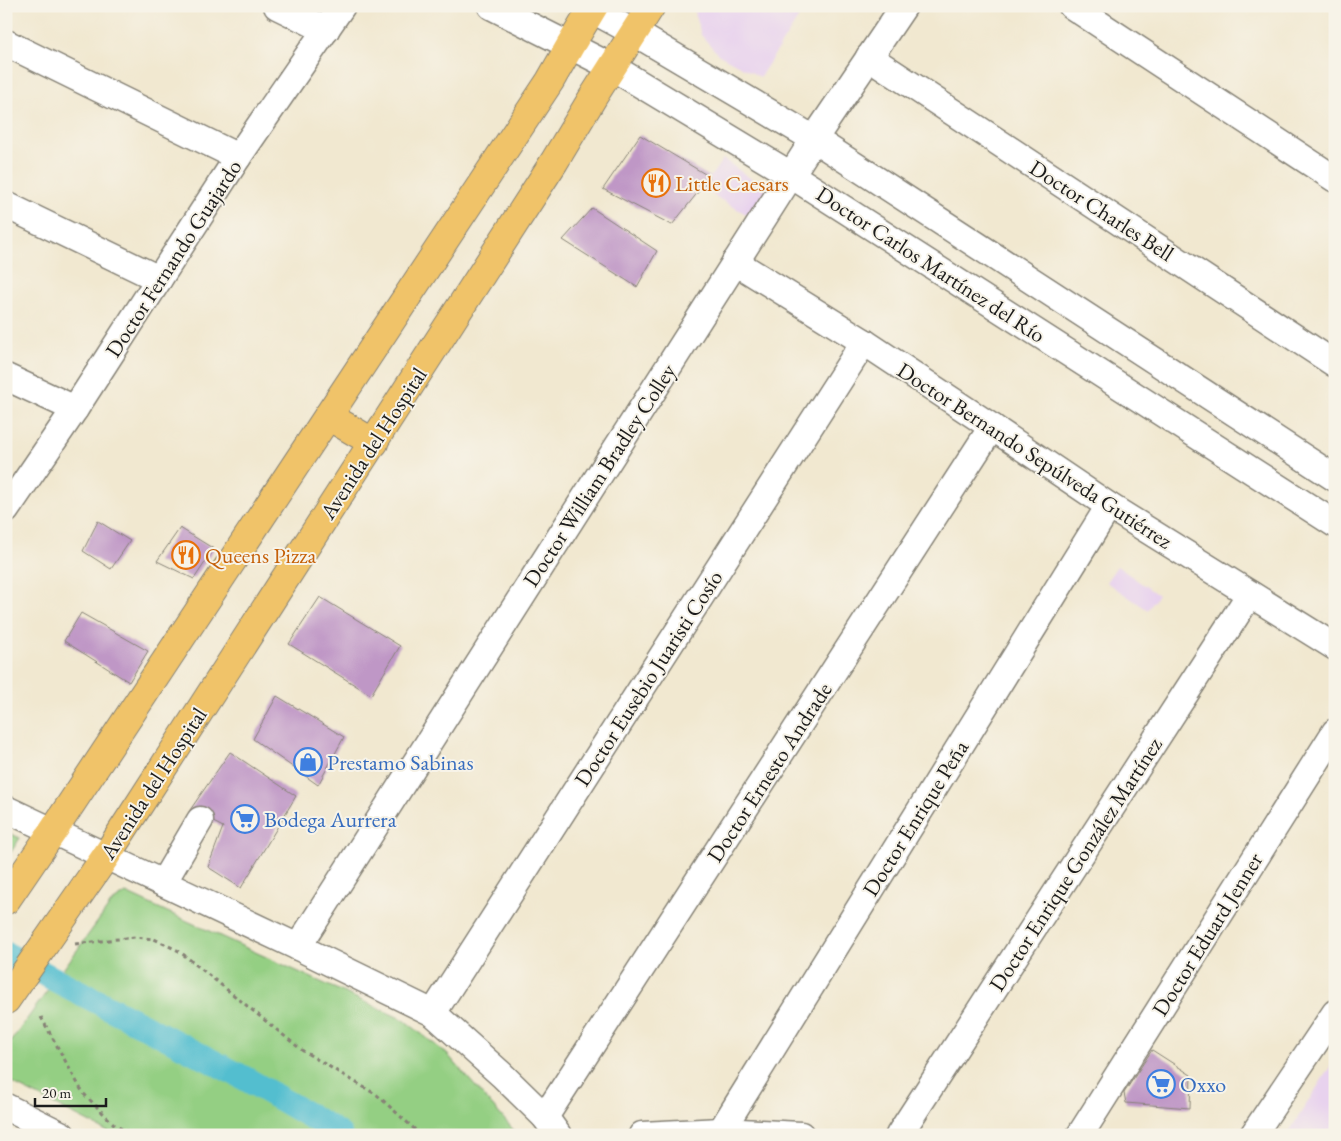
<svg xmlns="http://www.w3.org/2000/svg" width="1341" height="1141" viewBox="0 0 1341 1141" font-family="'EB Garamond',serif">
<rect width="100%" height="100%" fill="#f7f3e8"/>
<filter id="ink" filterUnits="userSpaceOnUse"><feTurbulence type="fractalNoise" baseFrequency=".02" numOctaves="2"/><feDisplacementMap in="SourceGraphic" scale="10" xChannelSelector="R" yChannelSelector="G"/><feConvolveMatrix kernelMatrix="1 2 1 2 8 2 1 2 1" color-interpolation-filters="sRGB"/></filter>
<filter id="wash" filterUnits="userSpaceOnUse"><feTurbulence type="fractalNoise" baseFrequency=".0096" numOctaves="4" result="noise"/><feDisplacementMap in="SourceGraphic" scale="20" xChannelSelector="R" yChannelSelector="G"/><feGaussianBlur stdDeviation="1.12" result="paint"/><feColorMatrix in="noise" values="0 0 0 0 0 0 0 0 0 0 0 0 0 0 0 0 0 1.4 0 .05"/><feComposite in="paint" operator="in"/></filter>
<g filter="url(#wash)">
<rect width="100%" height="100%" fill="#f1e8d0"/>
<g fill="#e8d2ee">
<path d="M693,6H806L760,77L719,55L701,35Z"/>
<path d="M723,159L770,192L753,218L702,189Z"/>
<path d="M1117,566L1158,595L1148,610L1106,582Z"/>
<path d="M1335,1059V1135H1287Z"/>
</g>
<g fill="#94cf83" stroke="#587650">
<path d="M6,832L20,838L6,860Z"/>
<path d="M126,893L404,1020L447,1054L518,1135H114L6,1080V1048L112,902Z"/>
</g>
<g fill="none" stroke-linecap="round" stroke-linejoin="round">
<path stroke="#53becf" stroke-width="25" d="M6,954L246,1079L322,1123L340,1135"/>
</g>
<g id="blocks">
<g fill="#bf97c6">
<path d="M640,135L710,177L672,225L603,189Z"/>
<path d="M592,208L657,251L637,287L563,240Z"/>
<path d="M98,521L130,541L111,569L83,551Z"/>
<path d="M180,528L214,549L194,579L157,561Z"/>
<path d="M320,597L400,646L371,695L289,644Z"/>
<path d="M81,613L148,651L129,682L64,641Z"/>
<path d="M277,696L344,737L318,785L253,739Z"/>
<path d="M230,752L296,796L241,888L208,867L223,827L190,810Z"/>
<path d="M1152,1050L1191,1075L1190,1108L1126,1103L1124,1093Z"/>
</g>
</g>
</g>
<g filter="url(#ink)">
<use href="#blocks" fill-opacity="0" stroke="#868276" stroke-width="1"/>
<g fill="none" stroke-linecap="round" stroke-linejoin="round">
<defs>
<g id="minor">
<path d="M277,6L326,30"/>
<path d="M491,6L612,67L791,175L1335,524"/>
<path d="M585,6L635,33L814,139L1335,478"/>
<path d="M1072,6L1335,179"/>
<path d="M6,43L238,157"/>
<path d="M869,57L1335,364"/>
<path d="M6,205L159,279"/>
<path d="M735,262L864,342L992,427L1109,506L1335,647"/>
<path d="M6,377L75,409"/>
<path d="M6,510L75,409L238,157L342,6"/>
<path d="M6,809L298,947L433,1013L502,1075L545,1117L558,1135"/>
<path d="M163,883L200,820"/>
<path d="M298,947L814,139L904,6"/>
<path d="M433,1013L864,342"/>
<path d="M6,1107L62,1135"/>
<path d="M545,1117L992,427"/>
<path d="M721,1131L1109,506"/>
<path d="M642,1135L721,1131L801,1135"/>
<path d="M899,1135L1250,594"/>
<path d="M1080,1135L1335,732"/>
<path d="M1253,1135L1335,1013"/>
</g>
<g id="major">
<path d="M328,416L374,443"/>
<path d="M6,900L53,831L550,81L570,46L594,6"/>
<path d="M6,1000L106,856L554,162L593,97L651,6"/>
</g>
</defs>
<use href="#minor" stroke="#868276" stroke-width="29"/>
<use href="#major" stroke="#868276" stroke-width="30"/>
<g stroke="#868276" stroke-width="3" stroke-dasharray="4 4" stroke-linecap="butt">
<path d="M75,944L135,937L154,939L179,951L303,1051L377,1095L421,1135"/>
<path d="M41,1017L83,1093L116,1126L134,1135"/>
</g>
<use href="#minor" stroke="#fff" stroke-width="26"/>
<use href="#major" stroke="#f0c369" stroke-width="28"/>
</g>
</g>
<defs>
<symbol id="restaurant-ring" viewBox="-11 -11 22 22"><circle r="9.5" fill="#f7f3e8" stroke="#e8710a" stroke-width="1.5"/><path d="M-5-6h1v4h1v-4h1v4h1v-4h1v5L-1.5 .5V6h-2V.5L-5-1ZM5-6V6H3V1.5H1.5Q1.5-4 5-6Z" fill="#e8710a"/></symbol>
<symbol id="shop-ring" viewBox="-11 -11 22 22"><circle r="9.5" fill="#f7f3e8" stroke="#3f7fe0" stroke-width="1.5"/><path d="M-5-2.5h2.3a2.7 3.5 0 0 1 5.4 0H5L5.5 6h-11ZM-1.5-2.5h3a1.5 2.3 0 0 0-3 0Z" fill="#3f7fe0"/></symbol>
<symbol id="supermarket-ring" viewBox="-11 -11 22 22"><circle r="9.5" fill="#f7f3e8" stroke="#3f7fe0" stroke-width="1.5"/><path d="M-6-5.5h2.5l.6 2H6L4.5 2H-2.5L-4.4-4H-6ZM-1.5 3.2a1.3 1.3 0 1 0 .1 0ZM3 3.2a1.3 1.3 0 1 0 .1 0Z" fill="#3f7fe0"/></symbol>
</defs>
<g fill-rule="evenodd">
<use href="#restaurant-ring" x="640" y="167" width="32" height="32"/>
<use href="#restaurant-ring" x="170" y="539" width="32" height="32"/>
<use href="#shop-ring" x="292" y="746" width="32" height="32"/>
<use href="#supermarket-ring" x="229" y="803" width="32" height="32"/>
<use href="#supermarket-ring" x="1145" y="1068" width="32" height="32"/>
</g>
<g text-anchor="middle" stroke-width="4" stroke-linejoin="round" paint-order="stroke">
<g font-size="22" fill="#c56008" stroke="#f7f3e8" text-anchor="start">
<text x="675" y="191">Little Caesars</text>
<text x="205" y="563">Queens Pizza</text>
</g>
<g font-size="22" fill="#1c1c1c" stroke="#f7f3e8">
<text transform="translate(1102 210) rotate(33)" y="8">Doctor Charles Bell</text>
<text transform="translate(173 258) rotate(-57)" y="8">Doctor Fernando Guajardo</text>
<text transform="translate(931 264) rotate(33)" y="8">Doctor Carlos Martínez del Río</text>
<text transform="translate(373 443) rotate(-57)" y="8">Avenida del Hospital</text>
<text transform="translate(1035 455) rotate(33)" y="8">Doctor Bernando Sepúlveda Gutiérrez</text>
<text transform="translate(599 475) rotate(-57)" y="8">Doctor William Bradley Colley</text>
<text transform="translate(648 678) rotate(-57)" y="8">Doctor Eusebio Juaristi Cosío</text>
<text transform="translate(769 772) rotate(-57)" y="8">Doctor Ernesto Andrade</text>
<text transform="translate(153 783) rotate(-57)" y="8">Avenida del Hospital</text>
<text transform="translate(915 818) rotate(-58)" y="8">Doctor Enrique Peña</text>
<text transform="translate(1075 864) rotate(-57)" y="8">Doctor Enrique González Martínez</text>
<text transform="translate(1207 934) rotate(-58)" y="8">Doctor Eduard Jenner</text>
</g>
<g font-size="22" fill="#366cbe" stroke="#f7f3e8" text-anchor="start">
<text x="327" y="770">Prestamo Sabinas</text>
<text x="264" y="827">Bodega Aurrera</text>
<text x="1180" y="1092">Oxxo</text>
</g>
</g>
<rect width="1341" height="1141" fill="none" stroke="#f7f3e8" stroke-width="25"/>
<path d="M35 1098v8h71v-8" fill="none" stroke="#1c1c1c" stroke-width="2.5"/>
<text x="42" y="1098" font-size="15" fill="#1c1c1c" stroke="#f7f3e8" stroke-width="4" paint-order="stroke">20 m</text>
</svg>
